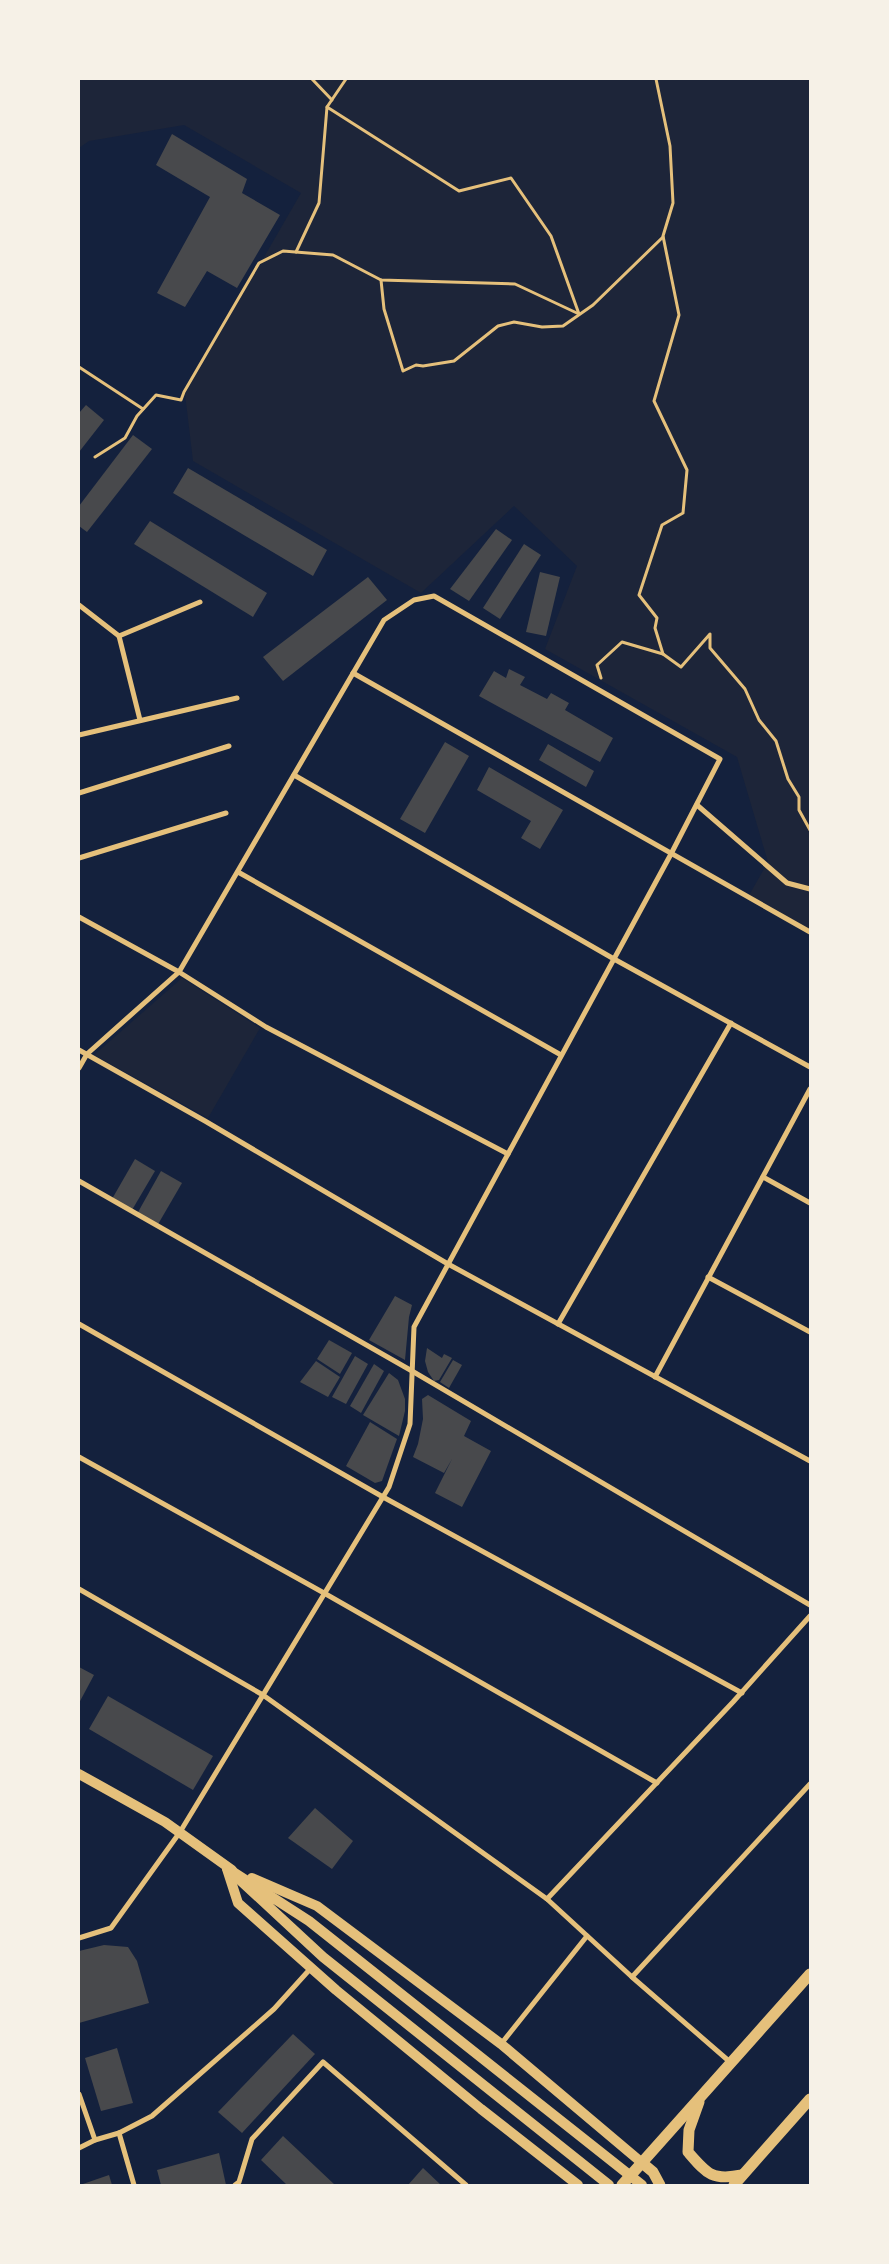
<svg xmlns="http://www.w3.org/2000/svg" width="889" height="2264" viewBox="0 0 889 2264" font-family="Bitter,serif">
<rect width="100%" height="100%" fill="#14213d"/>
<g fill="#1d2539">
<path d="M79,79H810V932L748,897L768,862L737,757L545,649L577,566L514,506L421,593L193,461L185,394L301,193L184,125L89,141L79,148Z"/>
<path d="M182,978L260,1028L208,1118L94,1055Z"/>
</g>
<g fill="#48494c">
<path d="M172,134L247,179L242,193L280,215L237,288L207,271L185,307L157,293L210,197L156,165Z"/>
<path d="M86,405L104,420L79,452V413Z"/>
<path d="M133,435L152,449L87,532L79,526V506Z"/>
<path d="M188,468L327,550L313,576L173,493Z"/>
<path d="M150,521L267,593L253,617L134,544Z"/>
<path d="M496,529L512,540L469,601L450,589Z"/>
<path d="M524,544L541,555L500,619L483,608Z"/>
<path d="M540,572L560,577L546,636L526,632Z"/>
<path d="M368,577L387,600L283,681L263,657Z"/>
<path d="M509,669L525,677L520,685L547,699L551,693L569,703L565,710L613,738L600,762L479,696L494,671L506,678Z"/>
<path d="M445,742L469,756L425,833L400,819Z"/>
<path d="M548,744L594,771L586,787L539,760Z"/>
<path d="M489,767L563,810L540,849L521,838L531,821L477,790Z"/>
<path d="M135,1159L155,1171L132,1210L112,1199Z"/>
<path d="M161,1171L182,1183L157,1226L137,1214Z"/>
<path d="M395,1296L412,1305L409,1317L405,1360L369,1340Z"/>
<path d="M329,1340L352,1353L340,1374L317,1359Z"/>
<path d="M427,1348L442,1358L444,1354L452,1358L439,1380L434,1381L428,1372L425,1361Z"/>
<path d="M355,1356L368,1364L346,1404L332,1397Z"/>
<path d="M453,1360L462,1365L449,1388L440,1382Z"/>
<path d="M316,1361L340,1377L328,1397L300,1382Z"/>
<path d="M374,1364L384,1371L361,1413L350,1406Z"/>
<path d="M389,1373L398,1380L405,1399V1411L399,1436L363,1415Z"/>
<path d="M428,1395L471,1421L464,1436L491,1451L462,1507L435,1493L452,1459L444,1473L413,1457L418,1444L423,1419L422,1399Z"/>
<path d="M370,1422L397,1439L382,1481L375,1483L346,1466Z"/>
<path d="M79,1667L94,1675L79,1703Z"/>
<path d="M108,1696L213,1756L193,1790L89,1729Z"/>
<path d="M315,1808L353,1841L332,1869L288,1838Z"/>
<path d="M104,1945L128,1947L137,1961L149,2003L79,2023V1951Z"/>
<path d="M293,2034L315,2054L242,2133L218,2112Z"/>
<path d="M117,2048L133,2103L101,2111L85,2058Z"/>
<path d="M283,2136L335,2185H287L261,2160Z"/>
<path d="M219,2153L226,2185H161L157,2170Z"/>
<path d="M423,2168L441,2185H408Z"/>
<path d="M109,2175L112,2185H80Z"/>
</g>
<g fill="none" stroke-linecap="round" stroke-linejoin="round">
<g stroke="#e5c07b" stroke-width="3">
<path d="M312,79L332,100"/>
<path d="M656,79L670,146L673,203L663,236L679,315L654,401L687,470L683,513L662,525L639,595L657,618L655,628L663,654"/>
<path d="M327,107L346,79"/>
<path d="M296,252L319,203L327,107L459,191L511,178L551,236L579,314"/>
<path d="M381,280L384,309L403,371L416,365L423,366L454,361L498,326L514,322L542,327L563,326L593,305L663,237"/>
<path d="M79,367L143,409"/>
<path d="M95,457L125,438L137,416L156,395L181,400L184,392L259,263L283,251L333,255L381,280L515,284L579,314"/>
<path d="M601,678L597,665L622,642L663,654L681,667L710,634V648L745,689L759,720L776,741L788,779L799,797V810L810,830"/>
</g>
<g stroke="#e5c07b" stroke-width="5">
<path d="M79,605L119,636"/>
<path d="M119,636L200,602"/>
<path d="M119,636L140,720"/>
<path d="M353,673L810,932"/>
<path d="M79,735L237,698"/>
<path d="M294,775L614,959L810,1067"/>
<path d="M79,793L229,746"/>
<path d="M697,805L787,883L810,889"/>
<path d="M79,858L226,813"/>
<path d="M238,872L561,1055"/>
<path d="M79,917L179,972L266,1027L508,1154"/>
<path d="M79,1050L205,1121L448,1264L810,1461"/>
<path d="M79,1068L87,1054L179,972L384,620L414,600L434,596L720,759L671,854L414,1327L410,1424L389,1487L180,1832L111,1928L79,1938"/>
<path d="M763,1177L810,1203"/>
<path d="M79,1181L412,1371L810,1605"/>
<path d="M708,1277L810,1332"/>
<path d="M79,1324L383,1497L742,1693"/>
<path d="M558,1324L731,1023"/>
<path d="M655,1377L810,1089"/>
<path d="M79,1457L324,1593L657,1783"/>
<path d="M79,1589L263,1695L547,1899L632,1977L730,2062"/>
<path d="M547,1899L733,1702L810,1616"/>
<path d="M632,1977L810,1784"/>
<path d="M501,2044L587,1936"/>
<path d="M79,2094L95,2140"/>
<path d="M119,2133L134,2185"/>
<path d="M79,2148L95,2140L119,2133L152,2116L274,2009L311,1968"/>
<path d="M235,2185L239,2182L252,2139L323,2062L466,2185"/>
</g>
<g stroke="#e5c07b" stroke-width="10">
<path d="M79,1774L165,1822L232,1870"/>
<path d="M227,1869L238,1903L336,1990L481,2109L578,2185"/>
<path d="M252,1878L317,1906L501,2044L641,2162"/>
<path d="M609,2185L323,1957L227,1868L309,1921L642,2185"/>
</g>
<g stroke="#e5c07b" stroke-width="11">
<path d="M699,2102L689,2130L688,2152C707,2174 712,2181 742,2175"/>
<path d="M641,2162L653,2172L660,2185"/>
<path d="M622,2185L810,1974"/>
<path d="M734,2185L810,2099"/>
</g>
</g>
<rect width="889" height="2264" fill="none" stroke="#f6f1e7" stroke-width="160"/>
</svg>
